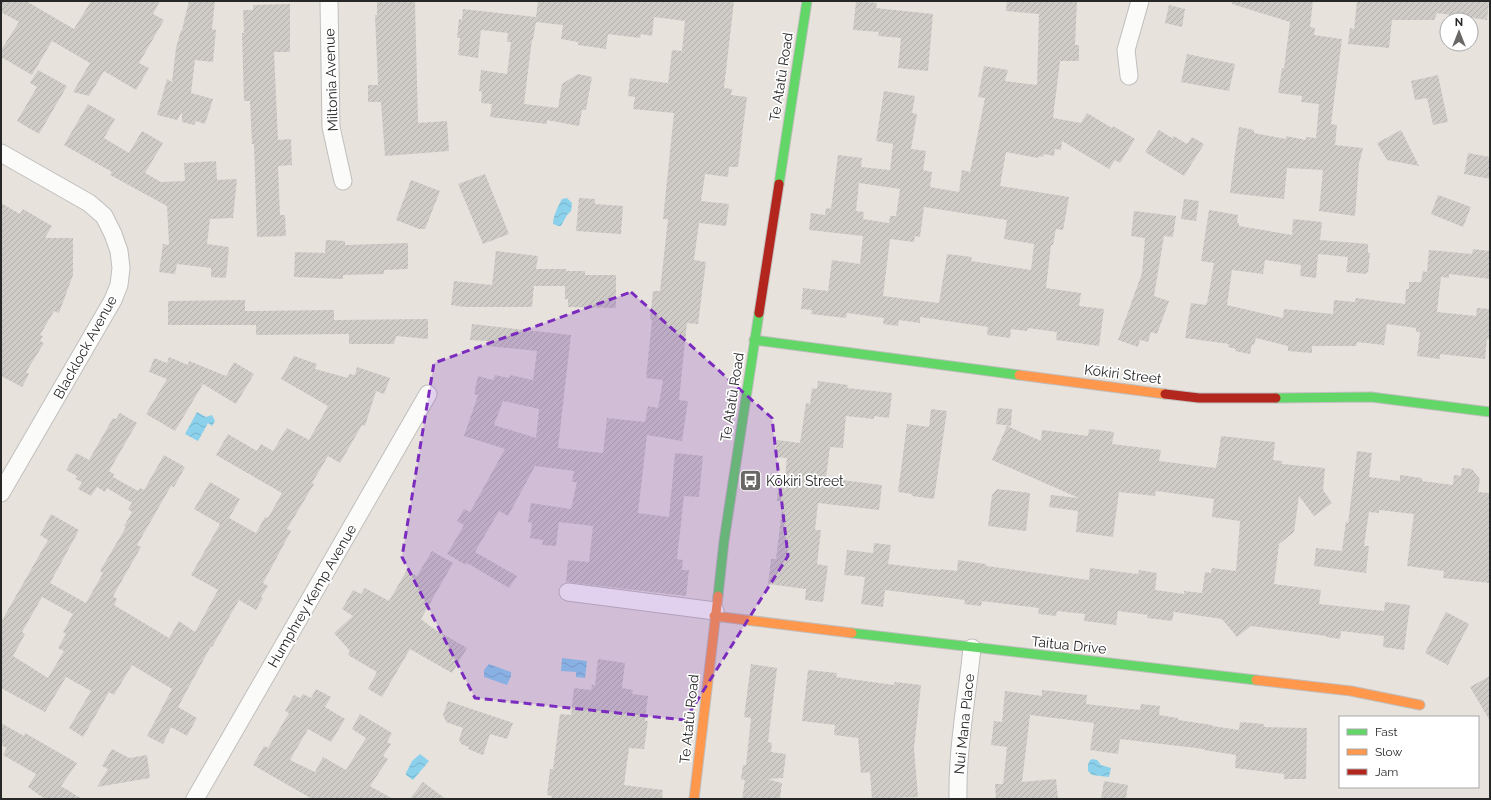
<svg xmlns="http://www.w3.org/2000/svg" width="1491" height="800" viewBox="0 0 1491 800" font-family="Raleway,sans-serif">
<defs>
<pattern id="water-waves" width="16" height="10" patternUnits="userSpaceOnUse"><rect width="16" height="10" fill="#8cd1ec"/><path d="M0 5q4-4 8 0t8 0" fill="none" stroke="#79b3ca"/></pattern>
<pattern id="building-hatch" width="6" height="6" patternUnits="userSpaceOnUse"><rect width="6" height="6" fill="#cfccc8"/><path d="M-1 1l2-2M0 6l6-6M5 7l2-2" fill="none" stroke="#b2afac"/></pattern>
</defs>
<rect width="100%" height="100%" fill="#e7e2dc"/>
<g fill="url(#water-waves)">
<path d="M567,198L572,203L571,211L567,215L561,226H558L553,224C553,216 558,206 562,199Z"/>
<path d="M197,412L206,417L212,415L215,421L212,426L208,423L198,441L185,434Z"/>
<path d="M562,658L587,661L585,678L576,677V672L561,671Z"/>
<path d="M489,664L511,672V676L507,685L484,677V670Z"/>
<path d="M420,754L429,761L413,780L406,775V773L412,761Z"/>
<path d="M1092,759L1097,760L1101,765L1111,768L1109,777L1092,775L1088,771C1088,767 1087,762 1092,759Z"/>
</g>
<g fill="url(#building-hatch)" fill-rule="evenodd">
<path d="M1,1H26L74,29L91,1H160L153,14L164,20L139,63L149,68L136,90L104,71L89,96L73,92L90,63L52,41L32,75L1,57V50L19,22L1,12Z"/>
<path d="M189,1H215L212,29L216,30L213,62L195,60L191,93L213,99L205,124L196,121L194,125L182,122V112L177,120L157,115L167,79L172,82L176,48L181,30L182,31L184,21Z"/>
<path d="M377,1H415L418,123L447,121L449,151L385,156L381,102H368V85H378L375,15H377Z"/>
<path d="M538,1H734L724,88L732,89L731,95L747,97L738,167H729L728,177L705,174L701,201L729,204L726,226L699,223L694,260L706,262L698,324L687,323L679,400L688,401L682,441L647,435L638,513L669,517L675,453L703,456L699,497L684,496L677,559L683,560L682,570H689L686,596L566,582L568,560L589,562L593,526L559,522L556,546L542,545L543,540L530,538L532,523L528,522L531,503L571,509L577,482H572L574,471L535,466L508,516L499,511L475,552L517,576L509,588L467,563L466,565L447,554L464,525L457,521L464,509L470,512L505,449L464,436L478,395L474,394L478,376L493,380L495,375L509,378L510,375L533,380L537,351L487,346L488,341L470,340L472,324L571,335L558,448L603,453L607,418L645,422L648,406L658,408L663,380L646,378L652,320L650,319L653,291H660L668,219H663L674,113L633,109L635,97L628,96L630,78L668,83L672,50L682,51L685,21L654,17L652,36L641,34L640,38L608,34L606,49L578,45V42L561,39L563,25L536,22L533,40L532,39L524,104L558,108L562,84L578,74L592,77L586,110H582L579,126L547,120V124L490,117L492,104L481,103L482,92L479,91L481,70L507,74L511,42H507L508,33L481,30L478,58L458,55L460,38H457L459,19L462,20L463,9L536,17ZM503,401L539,409L536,438L494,425Z"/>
<path d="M856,1L877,3L876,8L933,14L928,71L898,68L901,38L878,36L879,32L853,30Z"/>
<path d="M1007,1H1077L1075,45H1079V61H1060L1053,118L1081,123L1087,113L1112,128L1113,126L1135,139L1120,163L1115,160L1109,169L1062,141L1061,150L1055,149L1054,156L1044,154L1043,157L1039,156L1038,158L1006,152L1000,186L1069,197L1063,230L1056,229L1053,245H1051L1046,288L1081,293L1079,306L1104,309L1099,346L1056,340L1057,332L1028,328L1027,331L1011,329L1010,338L987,335L988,327L920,317V323L899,320L898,326L883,324L884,318L847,313L846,318L811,314L812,310L801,309L803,288L828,291L832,260L860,264L863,236L809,230L811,213L825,215L826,208L831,209L838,155L862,158L861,167L890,170L893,144L876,141L884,91L915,96L912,113L917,114L911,149L926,151L923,170L932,172L930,187L959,192L962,170L970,172L985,98L978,97L984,66L1008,70L1005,81L1037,85L1039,14L1006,11ZM859,183L900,189L896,216H890L889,223L863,219L864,212L856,211ZM924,207L1007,220L1004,239L1034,244L1031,270L971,261L972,257L947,254L939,303L883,296L890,239L914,242L915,236L920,237Z"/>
<path d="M1233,1H1313L1310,27L1315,28L1314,35L1342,39L1331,124L1337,125L1335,145L1363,148L1359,164L1355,216L1319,211L1323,170L1287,168L1284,199L1230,193L1235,153L1239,127L1254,130V133L1286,139V136L1306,140V137L1316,138L1319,104L1301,102L1302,96L1278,93L1282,68H1284L1290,22L1232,4Z"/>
<path d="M1357,1H1489L1487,20L1437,13L1434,20H1392L1389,48L1348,44L1350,28L1354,29Z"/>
<path d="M290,4V52H274L278,140L291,139L292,165L278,166L280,215H285L286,236L257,237L254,144H252L250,101H244L242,33H244L243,10H253V5Z"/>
<path d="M1169,5L1185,9L1182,27L1165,23Z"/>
<path d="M1187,54L1235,64L1229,91L1181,82Z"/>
<path d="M38,70L67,86L39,134L17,121L37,87L30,83Z"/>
<path d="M1438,75L1448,122L1433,125L1427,98L1415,100L1411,81Z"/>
<path d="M88,104L115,119L104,138L129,153L142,131L163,143L145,173L161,182L185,181L184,163L216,161L217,180L237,179L233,218L210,219L207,244L229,247L226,278L211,277V268L177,264L175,274L159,272L163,244L169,245L167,206L110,175L112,172L64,145Z"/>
<path d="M1159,130L1172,138L1174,136L1187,144L1192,137L1204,144L1184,176L1145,152Z"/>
<path d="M1401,130L1419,166L1387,160L1377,143Z"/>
<path d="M1468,153L1490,157V179L1464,174Z"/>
<path d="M485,174L509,234L483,244L458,184Z"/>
<path d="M411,180L440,191L425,229H419L396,220Z"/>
<path d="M1438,195L1471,207L1463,227L1431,214Z"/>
<path d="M579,198L595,199V204L623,206L621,234L576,231Z"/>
<path d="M1184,199L1199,201L1196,221L1181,219Z"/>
<path d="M1,203L20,214L23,209L52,226L45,238H73V275L59,313L54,311L40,335L43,336L40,341L44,343L26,372L29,374L22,387L1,376Z"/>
<path d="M1209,210L1238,215L1237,223H1239V226L1292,235L1293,219L1322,222L1320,240L1368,244V253H1370L1368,273L1366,272V274L1346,272L1348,257L1318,254L1316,278L1300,276L1301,265L1265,260L1263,274L1232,270L1227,305L1283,318L1284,309L1333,314L1334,300L1355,302L1356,298L1405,304L1406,289H1409V282H1421L1423,271L1427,272L1429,250L1472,254L1473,249L1490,251V279L1449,274V278L1441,277L1437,312L1476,316L1477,308L1490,309V339H1487L1485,359L1440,354V359L1417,356L1420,332H1416V328L1387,324L1384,345L1357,342L1356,346H1312V353L1288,351V346L1256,338L1254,345L1252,344L1250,354L1235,351L1236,349L1228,347L1229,344L1185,338L1191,303L1206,305V303H1207L1214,263L1201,261Z"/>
<path d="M1134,211L1176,216L1173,237L1164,236L1154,296L1169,301L1157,334L1151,332L1148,342L1140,340L1138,347L1118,340L1142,273L1145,238L1131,236Z"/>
<path d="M326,240L345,241V245L408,243V269L384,270V274L343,275V279L294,277L295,252L325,253Z"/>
<path d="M496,251L538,256L536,269H566V271H585V275H616V308L568,307V299H565V286H534L532,307H465L451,305L454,281L492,285Z"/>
<path d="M245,300V311L334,310V320L428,319V339L396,336L394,344H349V334L256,335V325H168V301Z"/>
<path d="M294,356L317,364L315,369L348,378L349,374L355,375L357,367L390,378L384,394L376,391L365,426L362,425L340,463L328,456L312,483L314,484L287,529L291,531L263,583L268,586L261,597L263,598L256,610L239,600L212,647L211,646L178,707L197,718L187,736L171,727L163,744L147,736L172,689L132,665L114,695L109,692L83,737L69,728L91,691L66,677L45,712L1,688V622L48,540L40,535L51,514L79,530L50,583L86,603L103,573L100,571L126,527L124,526L132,512L128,509L132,503L107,488L105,492L97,487L91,496L78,489L82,482L75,479L77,476L66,470L76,453L89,460L113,418L116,419L120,413L137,423L109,471L114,474L113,477L138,491L140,488L144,490L164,455L185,467L174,487L171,486L137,545L141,547L113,596L117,599L114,605L169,638L179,621L195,632L218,590L191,575L220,524L194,509L210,482L240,499L229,518L256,533L265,517L268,518L282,493L216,455L228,434L257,451L261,444L273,451L287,428L309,440L328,406L281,379ZM42,597L73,614L63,632L66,634L58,648L64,651L48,678L13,656L25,634L22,632Z"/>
<path d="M169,357L188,365L189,361L226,376L234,362L254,374L236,404L203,384L175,431L146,414L167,379L149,372L154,358L167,363Z"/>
<path d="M818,381L848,385L847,388L892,393L889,418L874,416V419L846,416L843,448L830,447L826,478L882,485L879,510L818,503L815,530H821L817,564L828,566L823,602L805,600L806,589L768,584L771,559H776L783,501H777L778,487H784L787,458L775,457L777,440L800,443L806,403L810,404L812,388L817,389Z"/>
<path d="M998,408L1012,409L1011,426L996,424Z"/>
<path d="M931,409L947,411L934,499L912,496V494L898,492L907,424L929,427Z"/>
<path d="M1007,426L1041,441L1042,430L1088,436L1089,429L1114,432L1112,444L1161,450L1159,461L1216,468V464H1217L1221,436L1275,442L1273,460L1282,461V464L1325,468L1323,490L1332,503L1314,516L1299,496L1294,532L1278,545H1279L1274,584L1321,590L1319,604L1384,611L1385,602L1410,605L1404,650L1383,647L1384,636L1341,631L1340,639L1326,637V636L1251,626L1237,637L1222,619L1174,612L1172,621L1147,618L1148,615L1118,611L1116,625L1084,621L1085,614L1057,611L1056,616L1038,614L1039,608L982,601L981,606L964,604L965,600L885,590L883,607L861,604L865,577L844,575L847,550L873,553L874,543L891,545L888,564L941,570V569L957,571L958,560L986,564V566L1089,580L1090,568L1138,574L1139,570L1157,573L1155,590L1184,594V591L1202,593L1205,572L1211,573L1212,568L1236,571L1240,521L1212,517L1214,499L1156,491L1155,496L1119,492L1113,537L1076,532L1078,511L1049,507L1051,495L1079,498L992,460Z"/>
<path d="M1357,451L1372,453L1369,477L1400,481V475L1422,478V481L1453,485L1454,475L1461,476L1462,468L1472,469L1480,479L1478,492L1490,493V583L1443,578L1444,571L1407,566L1414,514L1379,510V513L1369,512L1364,546H1369L1366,573L1314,566L1316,548L1342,551L1346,521L1348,524Z"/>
<path d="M997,489L1030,493L1026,531L988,526L992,495Z"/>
<path d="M432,551L453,563L421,619L431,627L467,648L452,673L410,649L382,697L368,689L377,672L348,655L350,651L334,633L353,616L342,609L353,590L361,594L365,588L389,601L407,570L417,576Z"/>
<path d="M1446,612L1469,624L1448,665L1425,653Z"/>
<path d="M598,659L625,663L622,688L633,690L632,694L648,696L645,721H648L644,749L629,748L624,785L663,790L662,799H551L552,796L547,795L550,769H553L560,714L571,715L574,688L591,690L592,685H595Z"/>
<path d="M751,664L777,668L768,742L772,743L771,752L786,754L783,778L767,779L782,783L780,799H742L745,780L741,779L743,765H746L751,718L744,717Z"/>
<path d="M808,670L837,673L836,677L894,685L895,682L921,685L914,748L918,797L872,799L870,772L861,773L858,738L834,735L835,725L802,721Z"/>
<path d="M1490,676V721L1470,687Z"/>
<path d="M316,689L331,697L325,707L345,719L331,742L308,729L290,760L315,772L323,757L346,770L366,738L352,729L360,714L392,733L387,742L391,744L383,756L388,759L370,786L393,799H312L253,765L264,746L268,748L289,713L285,711L294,695L300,698L303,694L311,698Z"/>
<path d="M1042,690L1087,695L1086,704L1140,710L1141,704L1160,706L1159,715L1178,718V720L1212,725V726L1239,730L1240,722L1264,724V727L1307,728L1306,779H1284V774L1235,768L1236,755L1204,750V749L1120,739L1118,754L1090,750L1094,723L1030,715L1022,782L1056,779L1058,799H996L995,784H1003L1007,747L991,745L994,721L1002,722L1005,691L1042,696Z"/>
<path d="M448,701L513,723L507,739L490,734L483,755L468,749L469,747L461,744L459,739L463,728L446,722L443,715Z"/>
<path d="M1,723L24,736L25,733L77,763L61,786L82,799H45L28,787L36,774L3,755L7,748L1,745Z"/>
<path d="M112,749L129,758L147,755L150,778L97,787L108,769L102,766Z"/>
<path d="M1104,781L1128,785L1126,799H1101Z"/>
<path d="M423,782L446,799H410Z"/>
</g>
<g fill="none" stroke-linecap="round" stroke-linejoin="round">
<defs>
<g id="street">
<path d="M329,1L331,127L343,181"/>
<path d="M1129,76L1126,50L1140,1"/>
<path d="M1,153L89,203L104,216L113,234L119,251L121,268L119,285L113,300L1,493"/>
<path d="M568,592L715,611"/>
<path d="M195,799L428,394"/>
<path d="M958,799C957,748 967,698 972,648"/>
</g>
<g id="fast">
<path d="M779,184L807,1"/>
<path d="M754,340L1019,375"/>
<path d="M1276,398L1371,397L1490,412"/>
<path d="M718,596L724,541L759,313"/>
<path d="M852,633L1256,680"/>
</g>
<g id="slow">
<path d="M1019,375L1165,394"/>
<path d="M714,616L852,633"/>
<path d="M1256,680L1351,691L1420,705"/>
<path d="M694,799L718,596"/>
</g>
<g id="jam">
<path d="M759,313L779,184"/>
<path d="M1165,394L1199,398H1276"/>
</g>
</defs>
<use href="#street" stroke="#c0bebe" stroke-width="19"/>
<use href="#fast" stroke="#c0bebe" stroke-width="11"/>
<use href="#slow" stroke="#c0bebe" stroke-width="11"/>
<use href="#jam" stroke="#c0bebe" stroke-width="11"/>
<use href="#street" stroke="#fbfbfa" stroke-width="17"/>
<use href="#fast" stroke="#63d668" stroke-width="9"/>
<use href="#slow" stroke="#ff974d" stroke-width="9"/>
<use href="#jam" stroke="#b3261e" stroke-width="9"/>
</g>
<path fill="#7b2cbf" fill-opacity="0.2" stroke="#7b2cbf" stroke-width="3" stroke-dasharray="8 5" stroke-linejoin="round" d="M631,292L772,418L788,556L685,720L475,698L402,557L434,363Z"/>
<defs>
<symbol id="bus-square" viewBox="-11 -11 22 22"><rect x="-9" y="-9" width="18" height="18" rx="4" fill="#6a6866" stroke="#fff"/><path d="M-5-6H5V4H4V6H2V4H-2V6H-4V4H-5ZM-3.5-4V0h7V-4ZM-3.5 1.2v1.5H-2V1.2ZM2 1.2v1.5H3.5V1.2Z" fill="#fff"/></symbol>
</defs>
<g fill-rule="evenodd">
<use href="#bus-square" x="738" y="468" width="25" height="25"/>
</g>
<g text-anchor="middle" stroke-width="3.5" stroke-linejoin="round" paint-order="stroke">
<g font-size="14" fill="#272727" stroke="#fff">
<text transform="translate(781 77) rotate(-81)" y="5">Te Atatū Road</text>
<text transform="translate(331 80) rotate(-92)" y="5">Miltonia Avenue</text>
<text transform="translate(85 347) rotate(-61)" y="5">Blacklock Avenue</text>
<text transform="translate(1123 374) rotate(7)" y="5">Kōkiri Street</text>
<text transform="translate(732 397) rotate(-81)" y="5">Te Atatū Road</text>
<text transform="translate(312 596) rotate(-60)" y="5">Humphrey Kemp Avenue</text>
<text transform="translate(1069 645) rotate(6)" y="5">Taitua Drive</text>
<text transform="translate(689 719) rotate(-84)" y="5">Te Atatū Road</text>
<text transform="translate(964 724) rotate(-84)" y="5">Nui Mana Place</text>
</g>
<g font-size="14" fill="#272727" stroke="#fff" text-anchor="start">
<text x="766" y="486">Kōkiri Street</text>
</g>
</g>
<rect width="1491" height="800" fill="none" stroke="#272727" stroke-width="4"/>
<rect x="1339" y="716" width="140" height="72" fill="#ffffff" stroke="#a9a9a9"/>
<rect x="1347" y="729" width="20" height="6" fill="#63d668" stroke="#a9a9a9"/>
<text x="1375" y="736" font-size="12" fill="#272727">Fast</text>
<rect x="1347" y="749" width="20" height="6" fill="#ff974d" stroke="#a9a9a9"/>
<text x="1375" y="756" font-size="12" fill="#272727">Slow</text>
<rect x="1347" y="769" width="20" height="6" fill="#b3261e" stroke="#a9a9a9"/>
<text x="1375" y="776" font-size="12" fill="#272727">Jam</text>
<g transform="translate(1459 32)"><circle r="19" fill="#ffffff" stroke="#a9a9a9"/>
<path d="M0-3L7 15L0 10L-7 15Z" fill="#6a6866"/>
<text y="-6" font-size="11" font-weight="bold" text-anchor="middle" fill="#272727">N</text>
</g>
</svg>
